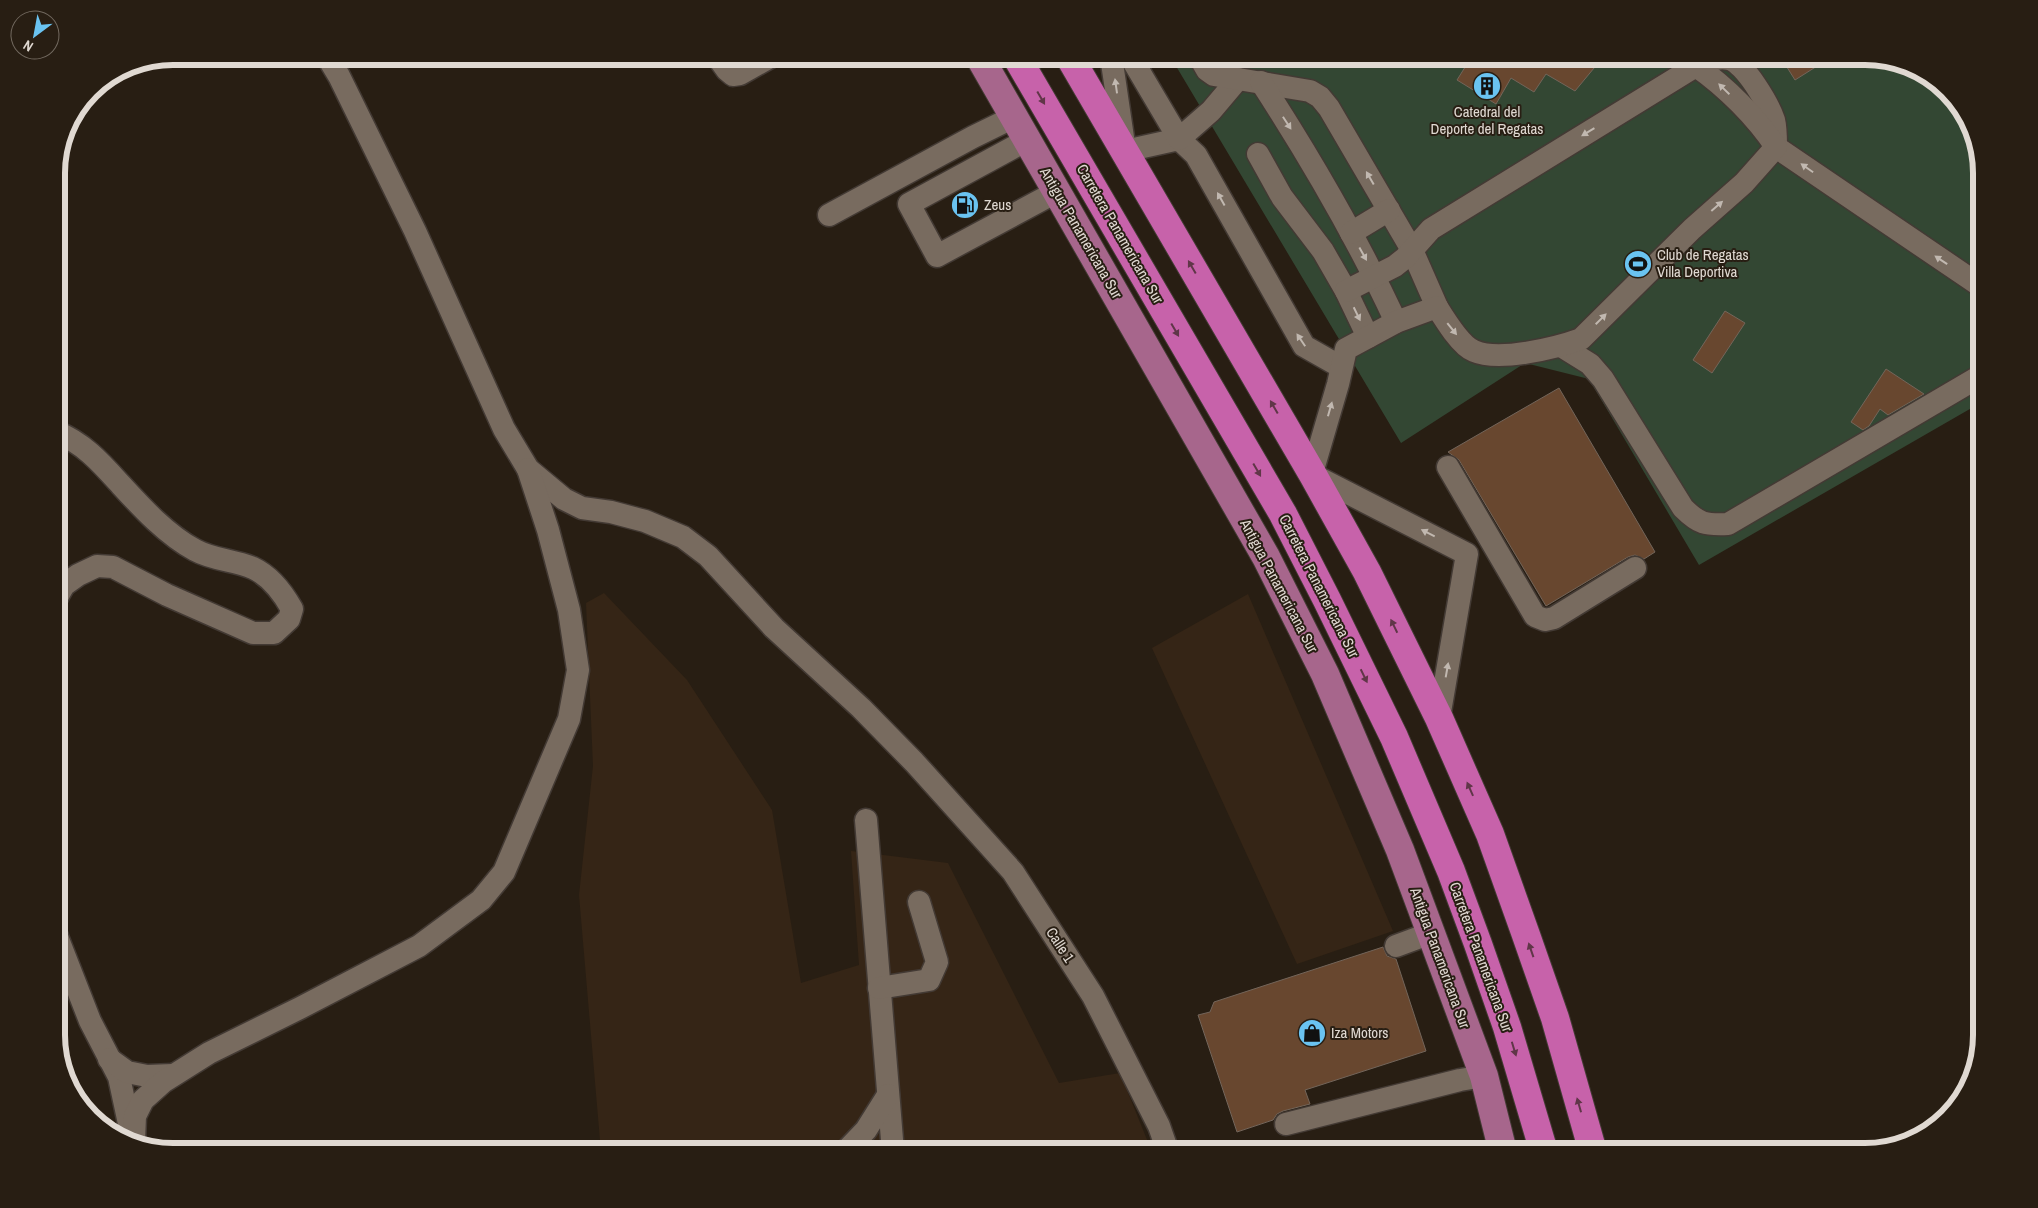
<svg xmlns="http://www.w3.org/2000/svg" width="2038" height="1208" viewBox="0 0 2038 1208" font-family="'Archivo Narrow',sans-serif">
<rect width="100%" height="100%" fill="#281e13"/>
<g fill="#352516">
<path d="M604,593L687,680L772,810L801,983L859,965L851,851L948,863L1059,1083L1120,1073L1152,1152H601L579,895L593,766L586,603Z"/>
<path d="M1248,594L1393,931L1297,964L1152,648Z"/>
</g>
<path fill="#334733" d="M1170,56H1865L1924,72L1966,114L1982,165V402L1699,565L1589,379L1525,363L1401,443Z"/>
<g fill="#68472f" stroke="#73655a">
<path d="M1472,56H1604L1575,91L1546,74L1534,92L1511,78L1496,104L1457,80Z"/>
<path d="M1780,56H1833L1795,80Z"/>
<path d="M1725,311L1745,323L1712,373L1693,360Z"/>
<path d="M1886,369L1924,394L1888,415L1880,409L1869,426L1863,430L1851,422Z"/>
<path d="M1559,388L1655,552L1644,559L1635,555L1628,557L1546,606L1459,460L1448,452Z"/>
<path d="M1383,947L1387,956L1396,959L1426,1051L1305,1090L1310,1104L1283,1111L1277,1114L1273,1120L1237,1132L1198,1015L1210,1012L1214,1002Z"/>
</g>
<g fill="none" stroke-linecap="round" stroke-linejoin="round">
<defs>
<g id="minor">
<path d="M327,56L339,76L415,231L504,429L528,469L564,499L582,508L611,512L645,521L683,537L708,556L774,628L861,708L914,762L1013,872L1093,996L1159,1126L1168,1152"/>
<path d="M717,56L727,70L733,75L740,74L772,56"/>
<path d="M1111,56L1125,151L1179,139L1196,155L1304,346L1341,367"/>
<path d="M1130,56L1179,139L1211,111L1238,79"/>
<path d="M1199,56L1207,70L1214,75L1310,91L1320,97L1329,108L1412,250L1437,307"/>
<path d="M1696,66C1707,62 1717,56 1729,59C1745,63 1769,105 1774,120C1776,128 1776,139 1776,147L1982,287"/>
<path d="M1261,82C1311,159 1357,238 1396,322"/>
<path d="M1027,140L909,204L937,256L1056,192"/>
<path d="M1258,154L1282,197L1323,251L1346,291L1368,337"/>
<path d="M829,215L973,137L1014,117"/>
<path d="M1351,233L1389,210"/>
<path d="M1561,346L1590,364L1603,379L1683,508C1699,524 1705,525 1728,524L1982,375"/>
<path d="M56,432C84,443 102,464 121,485C142,508 167,535 195,550C213,560 234,560 253,568C270,576 283,593 292,609L289,619L274,633H253L167,595L113,567L97,566L78,575L64,585L56,599"/>
<path d="M1448,467L1535,616L1545,620L1554,618L1635,568"/>
<path d="M1312,473L1338,384L1346,349L1396,322L1437,307C1445,320 1461,346 1474,351C1499,362 1556,348 1581,339L1692,229L1744,183L1776,147C1756,117 1726,87 1696,66L1431,229L1405,258L1395,266L1346,291"/>
<path d="M1313,475L1467,554L1439,718"/>
<path d="M866,820L893,1152"/>
<path d="M56,934L90,1021L119,1077L131,1133"/>
<path d="M1396,946L1431,933"/>
<path d="M879,988L929,980L937,962L919,902"/>
<path d="M109,1059L127,1072L147,1076L173,1075"/>
<path d="M1286,1124L1460,1080L1484,1076"/>
<path d="M134,1141L135,1116L143,1100L163,1082L209,1053L300,1008L419,946L481,900L504,872L569,719L578,670L569,610L548,530L528,469"/>
<path d="M845,1152L866,1130L888,1095"/>
</g>
<path id="major" d="M979,56L1266,557L1325,674L1400,850L1484,1076L1503,1152"/>
<g id="highway">
<path d="M1016,56L1283,514L1327,600L1394,737L1451,871L1478,944L1507,1027L1544,1152"/>
<path d="M1069,56L1313,475L1367,572L1439,718L1490,834L1526,935L1555,1018L1593,1152"/>
</g>
</defs>
<use href="#minor" stroke="#433a34" stroke-width="25"/>
<use href="#major" stroke="#433a34" stroke-width="30"/>
<use href="#highway" stroke="#433a34" stroke-width="30"/>
<use href="#minor" stroke="#786b5f" stroke-width="22"/>
<use href="#major" stroke="#a7668c" stroke-width="28"/>
<use href="#highway" stroke="#c762aa" stroke-width="28"/>
</g>
<defs><path id="oneway-solid" d="M-6-.8H1V-3.2L6.5 0L1 3.2V.8H-6Z" transform="scale(1.25)"/></defs>
<g fill="#c1b8b0">
<use href="#oneway-solid" transform="translate(1116 86) rotate(-98)"/>
<use href="#oneway-solid" transform="translate(1724 89) rotate(-136)"/>
<use href="#oneway-solid" transform="translate(1287 123) rotate(57)"/>
<use href="#oneway-solid" transform="translate(1588 132) rotate(149)"/>
<use href="#oneway-solid" transform="translate(1807 168) rotate(-145)"/>
<use href="#oneway-solid" transform="translate(1370 178) rotate(-120)"/>
<use href="#oneway-solid" transform="translate(1221 199) rotate(-119)"/>
<use href="#oneway-solid" transform="translate(1717 206) rotate(-41)"/>
<use href="#oneway-solid" transform="translate(1363 254) rotate(61)"/>
<use href="#oneway-solid" transform="translate(1941 260) rotate(-146)"/>
<use href="#oneway-solid" transform="translate(1357 314) rotate(64)"/>
<use href="#oneway-solid" transform="translate(1601 319) rotate(-45)"/>
<use href="#oneway-solid" transform="translate(1452 329) rotate(51)"/>
<use href="#oneway-solid" transform="translate(1301 340) rotate(-124)"/>
<use href="#oneway-solid" transform="translate(1330 409) rotate(-74)"/>
<use href="#oneway-solid" transform="translate(1428 533) rotate(-153)"/>
<use href="#oneway-solid" transform="translate(1447 670) rotate(-80)"/>
</g>
<g fill="#603648">
<use href="#oneway-solid" transform="translate(1041 98) rotate(60)"/>
<use href="#oneway-solid" transform="translate(1192 267) rotate(-120)"/>
<use href="#oneway-solid" transform="translate(1175 330) rotate(60)"/>
<use href="#oneway-solid" transform="translate(1274 407) rotate(-120)"/>
<use href="#oneway-solid" transform="translate(1257 470) rotate(60)"/>
<use href="#oneway-solid" transform="translate(1394 626) rotate(-116)"/>
<use href="#oneway-solid" transform="translate(1364 676) rotate(64)"/>
<use href="#oneway-solid" transform="translate(1470 789) rotate(-114)"/>
<use href="#oneway-solid" transform="translate(1531 950) rotate(-109)"/>
<use href="#oneway-solid" transform="translate(1514 1049) rotate(73)"/>
<use href="#oneway-solid" transform="translate(1579 1105) rotate(-106)"/>
</g>
<defs>
<symbol id="building-disc" viewBox="-11 -11 22 22"><circle r="9.5" fill="#6ac3f1" stroke="#281e13"/><path d="M-4-6H4V6H1V3H-1V6H-4ZM-2.5-4.3h1.7v1.8h-1.7ZM.8-4.3h1.7v1.8H.8ZM-2.5-1h1.7V.8h-1.7ZM.8-1h1.7V.8H.8Z" fill="#111"/></symbol>
<symbol id="fuel-disc" viewBox="-11 -11 22 22"><circle r="9.5" fill="#6ac3f1" stroke="#281e13"/><path d="M-5.5-6h7V0h2V4h1.3V-2.5L3-4.5l.8-.8L6-3V5H2.5V1h-1V6h-7ZM-4.2-4.7v3.2H.2V-4.7Z" fill="#111"/></symbol>
<symbol id="stadium-disc" viewBox="-11 -11 22 22"><circle r="9.5" fill="#6ac3f1" stroke="#281e13"/><path d="M0-5a6.5 5 0 1 0 0 10a6.5 5 0 1 0 0-10ZM-3.5-1.8h7v3.6h-7Z" fill="#111"/></symbol>
<symbol id="shop-disc" viewBox="-11 -11 22 22"><circle r="9.5" fill="#6ac3f1" stroke="#281e13"/><path d="M-5-2.5h2.3a2.7 3.5 0 0 1 5.4 0H5L5.5 6h-11ZM-1.5-2.5h3a1.5 2.3 0 0 0-3 0Z" fill="#111"/></symbol>
</defs>
<g fill-rule="evenodd">
<use href="#building-disc" x="1471" y="70" width="32" height="32"/>
<use href="#fuel-disc" x="949" y="189" width="32" height="32"/>
<use href="#stadium-disc" x="1622" y="248" width="32" height="32"/>
<use href="#shop-disc" x="1296" y="1017" width="32" height="32"/>
</g>
<g text-anchor="middle" stroke-width="4" stroke-linejoin="round" paint-order="stroke">
<g font-size="15" fill="#e0d9d2" stroke="#281e13" text-anchor="start">
<text x="1487" y="117" text-anchor="middle">Catedral del<tspan x="1487" dy="17">Deporte del Regatas</tspan></text>
<text x="984" y="210">Zeus</text>
<text x="1657" y="260">Club de Regatas<tspan x="1657" dy="17">Villa Deportiva</tspan></text>
<text x="1331" y="1038">Iza Motors</text>
</g>
<g font-size="15" fill="#e0d9d2" stroke="#281e13">
<text transform="translate(1081 233) rotate(60)" y="5">Antigua Panamericana Sur</text>
<text transform="translate(1120 234) rotate(60)" y="5">Carretera Panamericana Sur</text>
<text transform="translate(1279 586) rotate(62)" y="5">Antigua Panamericana Sur</text>
<text transform="translate(1319 586) rotate(63)" y="5">Carretera Panamericana Sur</text>
<text transform="translate(1060 945) rotate(57)" y="5">Calle 1</text>
<text transform="translate(1481 957) rotate(70)" y="5">Carretera Panamericana Sur</text>
<text transform="translate(1440 958) rotate(70)" y="5">Antigua Panamericana Sur</text>
</g>
</g>
<path d="M0 0H2038V1208H0ZM173 65H1865A108 108 0 0 1 1973 173V1035A108 108 0 0 1 1865 1143H173A108 108 0 0 1 65 1035V173A108 108 0 0 1 173 65Z" fill="#281e13" fill-rule="evenodd"/>
<path fill="none" stroke="#e0d9d2" stroke-width="6" d="M173 65H1865A108 108 0 0 1 1973 173V1035A108 108 0 0 1 1865 1143H173A108 108 0 0 1 65 1035V173A108 108 0 0 1 173 65Z"/>
<g transform="translate(35 35) rotate(212)"><circle r="24" fill="#281e13" stroke="#72695f"/>
<path d="M0-4L9 19L0 12L-9 19Z" fill="#6ac3f1"/>
<text y="-8" font-size="14" font-weight="bold" text-anchor="middle" fill="#e0d9d2">N</text>
</g>
</svg>
